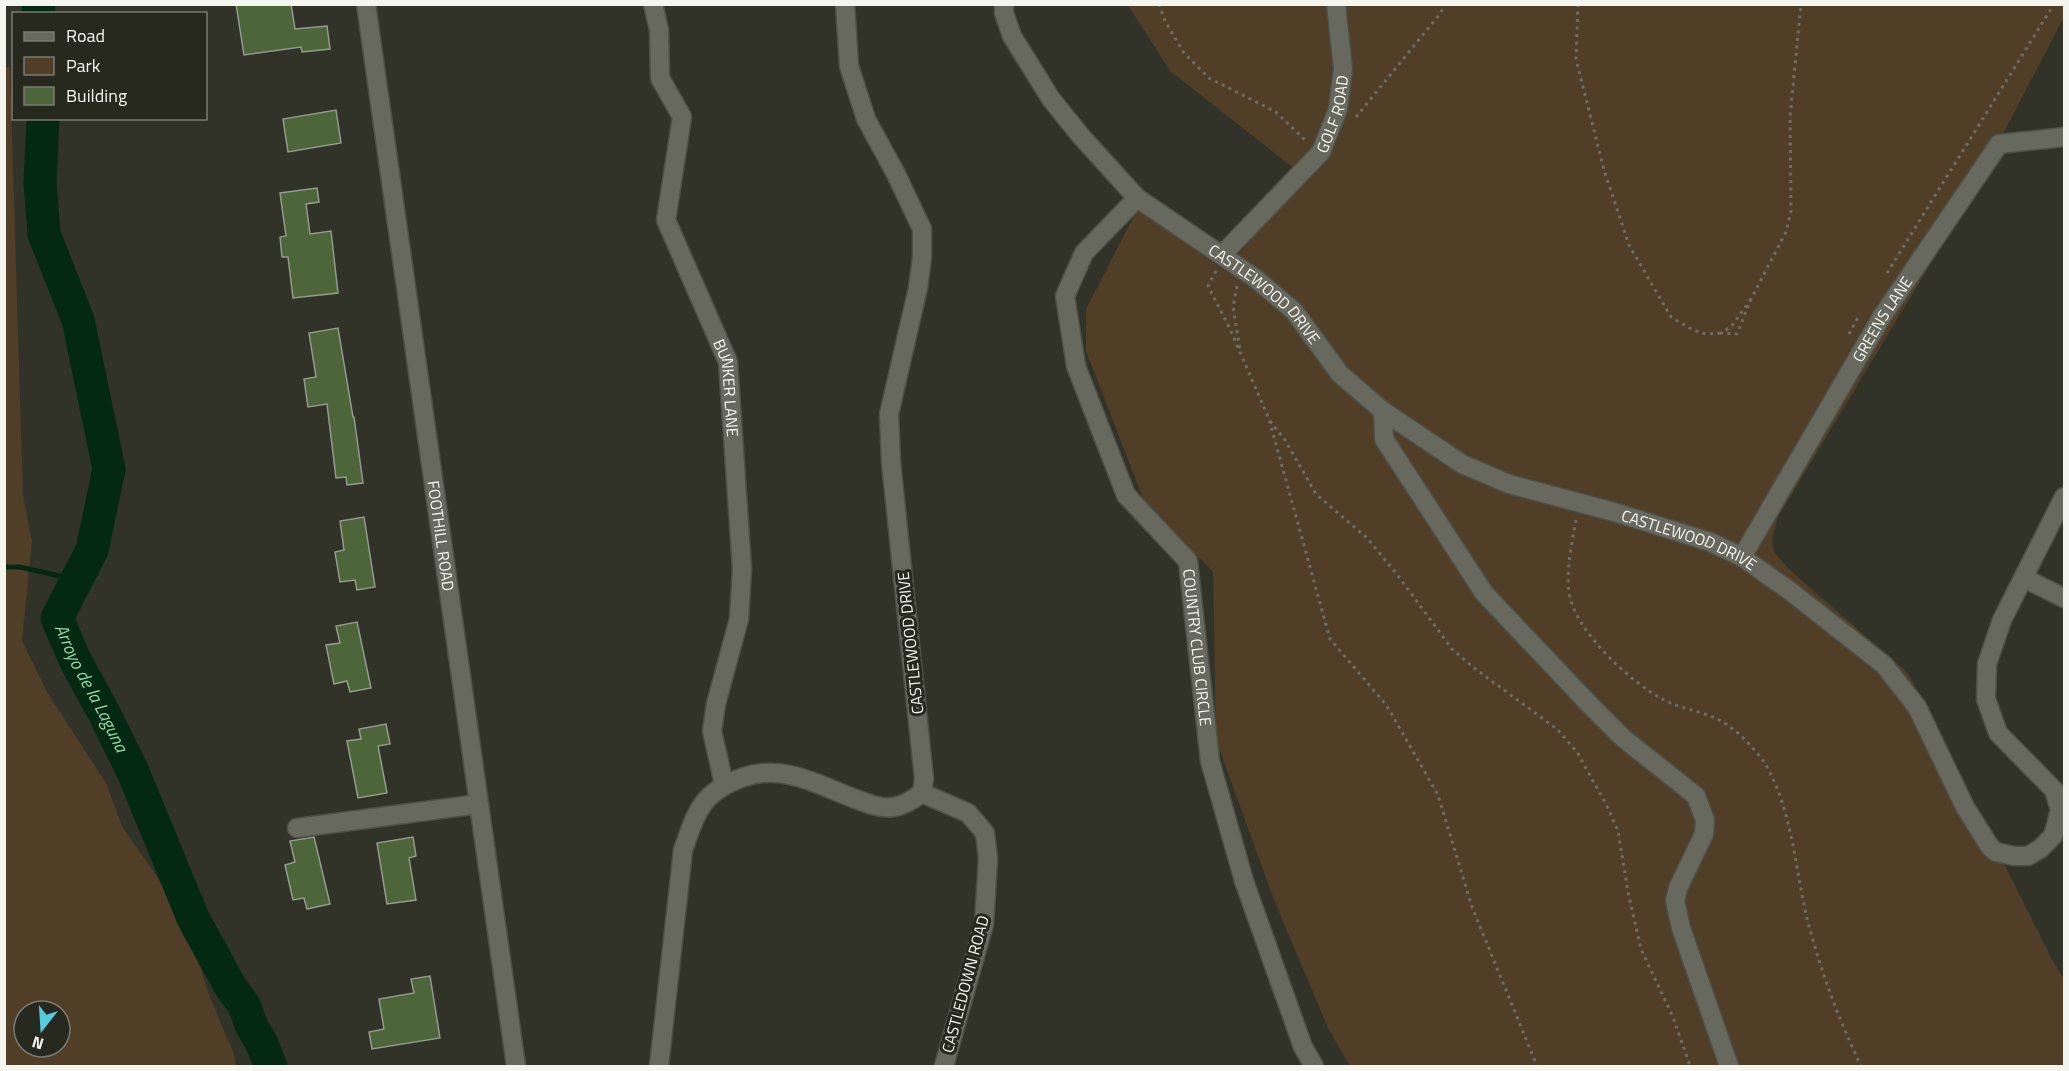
<svg xmlns="http://www.w3.org/2000/svg" width="2069" height="1071" viewBox="0 0 2069 1071" font-family="'Titillium Web',sans-serif">
<rect width="100%" height="100%" fill="#313228"/>
<g fill="#503e27" fill-rule="evenodd">
<path d="M1128,5H2064V17L1966,205L1778,517C1769,547 1769,548 1791,571L1908,673L2053,961L2064,979V1066H1350L1328,1028L1274,900L1216,740L1213,572L1144,501L1086,351V309L1139,206L1224,271L1305,177L1170,71Z"/>
<path d="M4,67H10L23,496L32,541L22,641L47,692L106,783L123,828L177,905L195,949L209,995L234,1054L236,1066H5ZM24,1011H60V1047H24Z"/>
</g>
<g fill="none" stroke-linecap="round" stroke-linejoin="round">
<path stroke="#042913" stroke-width="5" d="M4,567H20L77,580"/>
<g stroke="#042913" stroke-width="33">
<path d="M38,4L39,14"/>
<path id="s1" d="M43,118L40,182L44,234L78,320L109,469L92,550L57,618L76,662L103,711L133,772L193,918L230,986L244,1005L252,1027L261,1042L271,1066"/>
</g>
</g>
<g fill="#4c6539" stroke="#949b90" stroke-width="1.5">
<path d="M236,4H291L295,29L327,26L330,49L302,52L301,47L244,55Z"/>
<path d="M336,110L341,143L288,152L283,119Z"/>
<path d="M317,188L319,202L306,204L310,234L331,231L338,293L293,298L288,257H282L280,237L286,236L280,193Z"/>
<path d="M338,328L353,417H354L363,483L347,485L346,477L336,478L327,404L308,407L304,379L316,377L309,333Z"/>
<path d="M364,517L375,587L357,590L355,580L340,582L335,552L344,550L340,521Z"/>
<path d="M357,622L371,688L350,692L347,681L334,684L326,645L340,643L336,626Z"/>
<path d="M386,724L390,744L378,746L387,793L358,798L347,741L361,739L359,729Z"/>
<path d="M314,837L330,904L307,909L304,898L293,900L285,865L295,862L290,841Z"/>
<path d="M413,837L416,856L409,858L416,900L387,904L377,843Z"/>
<path d="M430,976L440,1038L372,1049L369,1032L384,1029L379,999L414,993L411,979Z"/>
</g>
<g fill="none" stroke-linecap="round" stroke-linejoin="round">
<defs>
<g id="minor">
<path id="s2" d="M366,4L516,1066"/>
<path id="s3" d="M653,4L659,30L660,78L682,117L666,220L728,362L742,569L739,619L716,704L712,731L724,784"/>
<path id="s4" d="M1004,4V13L1012,36L1051,99L1080,135L1137,198L1255,278L1294,311L1340,374L1383,411L1462,464L1509,484L1614,512L1710,542L1742,557L1790,591L1884,665L1917,707L1965,807L1990,847L1996,852L2014,856H2028L2040,849L2053,836L2060,810L2054,790L1998,733L1986,699L1987,664L2002,620L2064,497"/>
<path id="s5" d="M1137,198L1084,253L1065,296L1076,366L1126,495L1188,561L1210,761L1244,881L1303,1047L1314,1066"/>
<path id="s6" d="M1222,255L1321,152L1338,109L1343,69L1336,4"/>
<path d="M1383,411L1384,439L1484,593L1591,706L1623,738L1696,796L1705,820L1704,834L1678,888L1675,901L1681,928L1729,1066"/>
<path id="s7" d="M1742,557L1881,318L1999,144L2064,137"/>
<path d="M2024,578L2064,598"/>
<path d="M922,793L968,813L985,833L988,859L984,924L944,1066"/>
<path d="M297,828L479,804"/>
<path d="M659,1066L683,850C697,811 701,792 744,777C783,764 817,784 853,798C866,803 880,809 893,807C904,806 914,799 922,793L924,779L891,462L889,414L918,288L922,257V229L896,174L866,119L849,66L845,4"/>
</g>
</defs>
<use href="#minor" stroke="#4e4f46" stroke-width="21"/>
<g stroke="#6c6d64" stroke-width="3" stroke-dasharray="3 4.5" stroke-linecap="butt">
<path d="M1159,4L1165,21L1184,53L1209,78L1276,112L1307,142"/>
<path d="M1578,4L1576,59L1604,170L1629,245L1671,317L1693,330L1706,334L1721,333"/>
<path d="M1356,117L1439,15L1446,4"/>
<path d="M1216,271L1208,286L1230,329L1269,419L1330,639L1387,706L1438,795L1472,907L1537,1066"/>
<path d="M1887,273L2054,4"/>
<path d="M1237,286L1233,307L1240,350"/>
<path d="M1751,299L1731,327L1721,333L1737,334L1751,299L1786,232L1791,211L1790,116L1801,4"/>
<path d="M1849,334L1860,314"/>
<path d="M1270,421L1285,440L1316,494L1367,538L1396,573L1452,649L1474,668L1557,729L1577,752L1606,804L1618,831L1628,892L1641,949L1673,1017L1690,1066"/>
<path d="M1576,520C1572,543 1566,568 1569,592C1574,631 1632,684 1666,701C1682,709 1701,711 1717,719C1734,727 1749,743 1761,758C1767,764 1770,774 1774,781C1794,826 1796,875 1808,922C1821,972 1839,1020 1861,1066"/>
</g>
<use href="#minor" stroke="#67695e" stroke-width="18"/>
</g>
<g text-anchor="middle" stroke-width="6" stroke-linejoin="round" paint-order="stroke">
<g font-size="16" fill="#f5f5ef" stroke="#27281e">
<text dy="6" stroke="none"><textPath href="#s6" startOffset="183">GOLF ROAD</textPath></text>
<text dy="6" stroke="none"><textPath href="#s4" startOffset="399">CASTLEWOOD DRIVE</textPath></text>
<text dy="6" stroke="none"><textPath href="#s7" startOffset="276">GREENS LANE</textPath></text>
<text dy="6" stroke="none"><textPath href="#s3" startOffset="404">BUNKER LANE</textPath></text>
<text dy="6" stroke="none"><textPath href="#s2" startOffset="537">FOOTHILL ROAD</textPath></text>
<text dy="6" stroke="none"><textPath href="#s4" startOffset="902">CASTLEWOOD DRIVE</textPath></text>
<text transform="translate(910 643) rotate(-96)" y="6">CASTLEWOOD DRIVE</text>
<text dy="6" stroke="none"><textPath href="#s5" startOffset="510">COUNTRY CLUB CIRCLE</textPath></text>
<text transform="translate(965 984) rotate(-75)" y="6">CASTLEDOWN ROAD</text>
</g>
<g font-size="18" font-style="italic" fill="#94dda9" stroke="#27281e">
<text dy="6" stroke="none"><textPath href="#s1" startOffset="598">Arroyo de la Laguna</textPath></text>
</g>
</g>
<rect width="2069" height="1071" fill="none" stroke="#f5f5ef" stroke-width="12"/>
<rect x="12" y="12" width="195" height="108" fill="#27281e" stroke="#797a72" stroke-width="1.5"/>
<rect x="24" y="32" width="30" height="9" fill="#67695e" stroke="#797a72" stroke-width="1.5"/>
<text x="66" y="42" font-size="18" fill="#f5f5ef">Road</text>
<rect x="24" y="57" width="30" height="18" fill="#503e27" stroke="#797a72" stroke-width="1.5"/>
<text x="66" y="72" font-size="18" fill="#f5f5ef">Park</text>
<rect x="24" y="87" width="30" height="18" fill="#4c6539" stroke="#797a72" stroke-width="1.5"/>
<text x="66" y="102" font-size="18" fill="#f5f5ef">Building</text>
<g transform="translate(42 1029) rotate(197)"><circle r="28" fill="#27281e" stroke="#797a72" stroke-width="1.5"/>
<path d="M0-4.5L10 22L0 15L-10 22Z" fill="#55cae0"/>
<text y="-9" font-size="16" font-weight="bold" text-anchor="middle" fill="#f5f5ef">N</text>
</g>
</svg>
